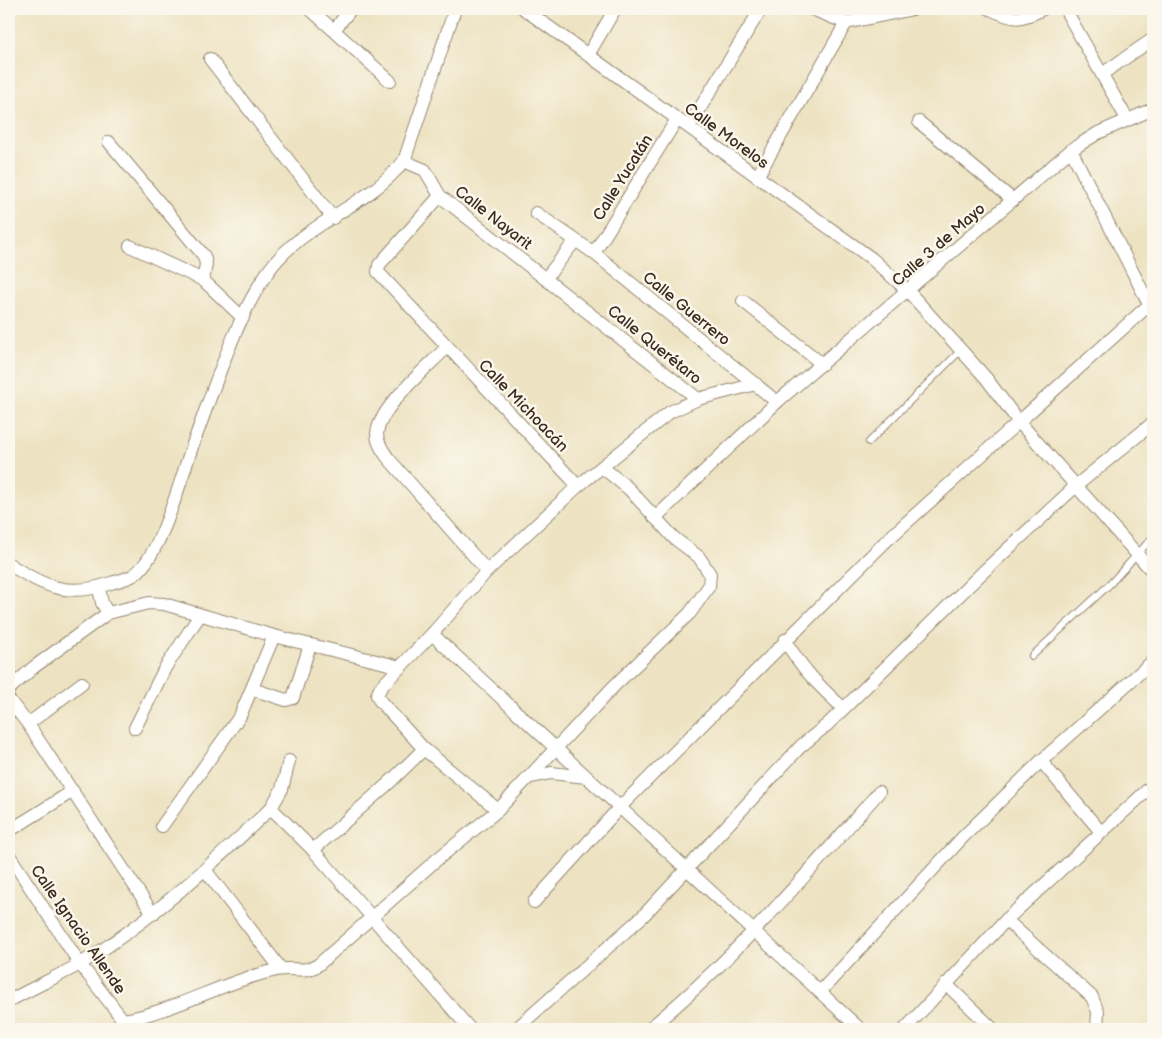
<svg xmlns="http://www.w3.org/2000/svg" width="1162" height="1038" viewBox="0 0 1162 1038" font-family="'Balsamiq Sans',sans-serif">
<rect width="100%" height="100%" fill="#fbf7ec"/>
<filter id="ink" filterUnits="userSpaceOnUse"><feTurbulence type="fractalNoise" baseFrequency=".02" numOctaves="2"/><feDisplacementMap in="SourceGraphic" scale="10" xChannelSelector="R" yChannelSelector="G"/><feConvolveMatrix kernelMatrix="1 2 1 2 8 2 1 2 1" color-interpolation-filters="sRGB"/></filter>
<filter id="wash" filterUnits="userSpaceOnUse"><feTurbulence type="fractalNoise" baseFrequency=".0096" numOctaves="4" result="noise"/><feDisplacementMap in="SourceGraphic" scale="20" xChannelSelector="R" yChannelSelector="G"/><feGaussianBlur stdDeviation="1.12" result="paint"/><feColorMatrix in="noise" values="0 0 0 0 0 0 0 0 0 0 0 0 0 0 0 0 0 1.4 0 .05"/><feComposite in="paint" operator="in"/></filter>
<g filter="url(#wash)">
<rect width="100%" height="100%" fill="#ede3c2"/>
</g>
<g filter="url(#ink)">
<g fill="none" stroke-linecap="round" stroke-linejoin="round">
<defs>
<g id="service">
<path d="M869,442L961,350"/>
<path d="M1032,656L1110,584L1153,537"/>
</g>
<g id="minor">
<path d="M310,9L390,81"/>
<path d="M524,9L871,258L908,291L986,378L1019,422L1153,572"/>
<path d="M812,9L846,23L913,9"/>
<path d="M990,9C1014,20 1019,21 1043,9"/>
<path d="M1065,9L1127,119"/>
<path d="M334,30L351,9"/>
<path d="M588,55L615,9"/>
<path d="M210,59L333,218"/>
<path d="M1102,74L1153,39"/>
<path d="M919,122L1013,200"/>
<path d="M689,126L761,9"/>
<path d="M109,142L204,256L206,264L203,280"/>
<path d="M1071,150L1152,310"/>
<path d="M404,161L425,170L440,196L698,399"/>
<path d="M757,177L846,23"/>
<path d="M440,196L379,265L378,272L578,486"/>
<path d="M536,213L594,253L777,402"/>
<path d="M130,246L203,280L243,318"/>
<path d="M594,253L677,119"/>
<path d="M546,278L575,241"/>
<path d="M743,301L822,364"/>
<path d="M446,348C428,367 379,407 377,434C377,443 383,451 388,458L487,571"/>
<path d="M655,518L777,402L1071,150L1098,133L1153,109"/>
<path d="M9,564C44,587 69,598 111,583C118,581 126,579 132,576C162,559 183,468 196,436C215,385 237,317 267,273C301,223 367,208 404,161L455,9"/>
<path d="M99,588L102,603L108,613"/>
<path d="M432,634L860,1029"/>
<path d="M785,640C801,668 820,687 843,708"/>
<path d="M9,689L34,667L108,613L149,603L164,604L274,636L401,667"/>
<path d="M252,689L286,700L293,698L310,645"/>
<path d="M9,700L28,724L153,914"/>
<path d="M28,724L82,683"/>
<path d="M135,728L165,668L200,615"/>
<path d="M1041,761L1101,832"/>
<path d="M527,778L551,773L586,777"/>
<path d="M271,808L282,789L289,761"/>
<path d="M498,810L424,749L380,701L377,695L381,687L432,634L487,571L578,486L670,412L698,399L756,384"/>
<path d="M162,826L240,716L274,636"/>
<path d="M9,831L73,791"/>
<path d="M313,850L390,782L424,749"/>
<path d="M9,855L80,964L130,1029"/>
<path d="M206,871L281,969"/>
<path d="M534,902L619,808L886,541L1149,305"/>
<path d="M1006,920L1092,997L1098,1012L1097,1029"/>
<path d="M946,984L993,1029"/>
<path d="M820,992L963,837L1041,761L1153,661"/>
<path d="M9,1001C32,988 57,977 80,964C151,921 211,865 271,808L313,850L470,1029"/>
<path d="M124,1020C178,1010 224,981 277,970C292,966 304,974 318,965L434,862L498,810L615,685L690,613L709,586L710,574L699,557L674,538L629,489L602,467"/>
<path d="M516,1029L643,916L801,746L828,724L982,573L1077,485L1153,423"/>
<path d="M649,1029C734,959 806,875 879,792"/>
<path d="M905,1029L1006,920L1153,785"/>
</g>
</defs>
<use href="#service" stroke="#948670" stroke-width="8"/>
<use href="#minor" stroke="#948670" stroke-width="14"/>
<use href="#service" stroke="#fff" stroke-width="6"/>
<use href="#minor" stroke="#fff" stroke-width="12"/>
</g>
</g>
<g text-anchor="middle" stroke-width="5" stroke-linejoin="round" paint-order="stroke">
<g font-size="16" fill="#3b2a1e" stroke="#fbf7ec">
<text transform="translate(727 135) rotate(36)" y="6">Calle Morelos</text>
<text transform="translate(622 177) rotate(-58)" y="6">Calle Yucatán</text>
<text transform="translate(494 217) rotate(38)" y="6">Calle Nayarit</text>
<text transform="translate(938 244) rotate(-41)" y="6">Calle 3 de Mayo</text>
<text transform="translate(687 308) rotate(39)" y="6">Calle Guerrero</text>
<text transform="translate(655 344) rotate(39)" y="6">Calle Querétaro</text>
<text transform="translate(524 405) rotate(46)" y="6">Calle Michoacán</text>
<text transform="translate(79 929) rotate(55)" y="6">Calle Ignacio Allende</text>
</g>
</g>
<rect width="1162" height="1038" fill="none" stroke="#fbf7ec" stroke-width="30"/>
</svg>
